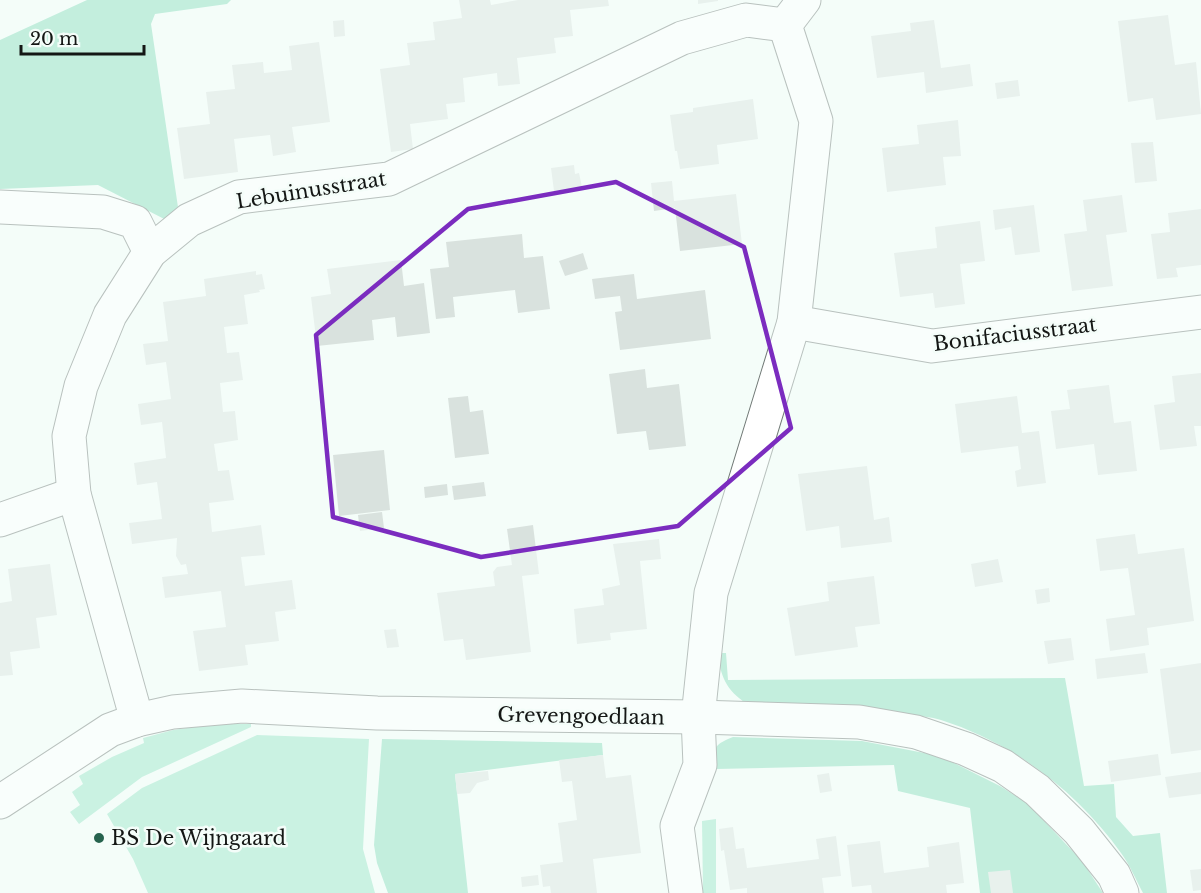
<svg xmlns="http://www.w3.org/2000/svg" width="1201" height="893" viewBox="0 0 1201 893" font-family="'Libre Baskerville',serif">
<rect width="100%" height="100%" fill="#f4fdf9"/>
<g fill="#98e4c6">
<path d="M214,724H251V727L142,777L79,824L70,812L80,805L72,792L83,784L79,776L112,757L144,743L143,738L173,730Z"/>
<path d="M257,735L369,739L363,849L375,893H148L133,859L107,814L142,788Z"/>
<path d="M716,819V893H703L702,821Z"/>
</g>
<g fill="#87dcbb">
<path d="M87,0H231L227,4L155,14L151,24L179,214L172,223L98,185L0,189V40Z"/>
<path d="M719,653H726L728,680L1065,678L1084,786L1114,784L1116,817L1133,836L1160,833L1167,893H1143C1136,880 1130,865 1121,853C1077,791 1013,743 941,720C931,717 920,716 909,714C855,704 800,704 746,703C727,691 719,675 719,653Z"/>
<path d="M733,737L862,741L940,756L1000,786L1028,804L1082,861L1103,893H980L970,808L898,791L894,765L716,769C713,748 713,745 733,737Z"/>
<path d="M382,739L602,743L603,755L455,774L468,893H388L377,863L374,845Z"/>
</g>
<g fill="#d9e2de">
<path d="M459,0H490L491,5L518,0H608L609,6L570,10L573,36L554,38L556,53L517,58L520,84L498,86L497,73L463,78L465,102L446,104L448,119L410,124L413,149L391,152L380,69L410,65L407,43L435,40L433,22L462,18Z"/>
<path d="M698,0H718V1L698,4Z"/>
<path d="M1168,15L1175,65L1196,62L1201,114L1156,120L1153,98L1128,102L1118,21Z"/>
<path d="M344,20L345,36L334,37L333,21Z"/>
<path d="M934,20L941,68L970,64L973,86L926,93L924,72L877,78L871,36L911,31L910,23Z"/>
<path d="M319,42L330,122L292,127L296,152L273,156L270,135L234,139L238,172L184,179L177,128L210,124L206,92L235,89L232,65L263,62L264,73L292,70L289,46Z"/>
<path d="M1018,80L1020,96L997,99L995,83Z"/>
<path d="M753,99L758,139L717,145L719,164L680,169L677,151H675L670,115L693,112V108Z"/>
<path d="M958,120L961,156L943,157L946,185L887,192L882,148L919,144L917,125Z"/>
<path d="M1153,142L1157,181L1135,183L1131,143Z"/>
<path d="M574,165L575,174L579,173L582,187L554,191L551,168Z"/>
<path d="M672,181L674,201L736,194L742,244L680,251L675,208L654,211L651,183Z"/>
<path d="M1122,195L1127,232L1106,235L1113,286L1072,291L1064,234L1087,231L1083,200Z"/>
<path d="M1034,205L1040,252L1015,255L1011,227L995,230L993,210Z"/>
<path d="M1201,209V265L1176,268L1178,277L1157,279L1151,234L1170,232L1168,213Z"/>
<path d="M980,221L985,261L960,264L965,304L935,308L933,293L900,297L894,253L937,248L935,227Z"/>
<path d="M522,234L524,258L543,256L550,309L518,313L515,290L453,297L455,317L436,319L430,269L449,267L446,242Z"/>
<path d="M583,253L588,269L565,276L559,261Z"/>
<path d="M401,260L404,286L424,283L430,333L397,337L395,317L372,320L374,340L317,346L311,297L331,294L327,269Z"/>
<path d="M256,271V275L262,274L265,289L259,290L260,292L244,295L248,324L224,327L227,353L239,352L243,380L220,383L223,412L235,411L238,440L214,444L218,471L229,470L234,500L209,503L212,532L261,525L265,555L241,557L245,586L292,580L296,609L275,612L279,641L245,645L248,665L199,671L193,631L226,627L221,591L165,598L162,577L188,574L186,564L181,565L176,556L177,538L132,544L129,523L162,519L157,482L137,485L134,463L166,458L162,422L141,425L138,404L171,399L166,362L146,365L143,344L168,341L163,302L206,296L204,279Z"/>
<path d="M634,274L637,299L705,290L711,339L620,350L615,312L622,311L620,296L595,299L592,279Z"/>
<path d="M645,369L647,388L679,384L686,446L649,450L646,431L617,434L609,374Z"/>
<path d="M1201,373V426H1194L1197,446L1160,450L1154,405L1175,402L1172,376Z"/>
<path d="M1109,385L1114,423L1131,421L1137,471L1098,475L1094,444L1056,449L1051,411L1070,409L1067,390Z"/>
<path d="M468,396L470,412L483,410L489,454L455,458L448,398Z"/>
<path d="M1017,396L1022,433L1039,431L1046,483L1017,487L1015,471L1021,469L1018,446L961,453L955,404Z"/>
<path d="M384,450L390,510L339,516L333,455Z"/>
<path d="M867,466L874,520L889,517L892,542L841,548L839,526L806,531L798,474Z"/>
<path d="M484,482L486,496L454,500L452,486Z"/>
<path d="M447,484L448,495L425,498L424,487Z"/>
<path d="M382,512L384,528L360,531L358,515Z"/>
<path d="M533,525L539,574L522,576L531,652L466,660L463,639L444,641L437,593L495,586L493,572L497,567L512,565L507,529Z"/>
<path d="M1135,534L1138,554L1184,548L1194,621L1147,628L1149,645L1110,651L1106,619L1135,615L1128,568L1100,571L1096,539Z"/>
<path d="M659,539L661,559L640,561L647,629L610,633L611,640L577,644L574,609L604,605L602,589L620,585L613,544Z"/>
<path d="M998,559L1003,582L975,587L971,564Z"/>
<path d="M50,564L57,615L36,618L40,648L10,652L13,675L0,676V603L12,601L8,569Z"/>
<path d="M874,576L880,624L855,627L858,647L795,656L787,608L829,601L827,582Z"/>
<path d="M1049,588L1050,602L1037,604L1035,590Z"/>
<path d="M396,629L399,647L387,648L384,630Z"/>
<path d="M1071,638L1074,660L1048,664L1044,641Z"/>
<path d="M1145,653L1148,673L1097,679L1095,659Z"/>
<path d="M1201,663V750L1171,754L1160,669Z"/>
<path d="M1158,754L1161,775L1111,782L1108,761Z"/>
<path d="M603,755L606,778L631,775L641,853L593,859L597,893H551L550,886L543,887L540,865L563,862L558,823L577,820L572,781L562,782L559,760Z"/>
<path d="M488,771L489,780L477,783L470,793L457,794L455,774Z"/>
<path d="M1201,772V794L1169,798L1165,777Z"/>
<path d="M829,773L832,791L820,793L817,775Z"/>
<path d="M733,827L736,849L744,848L747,868L819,859L816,839L836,836L841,876L822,878L824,893H747V888L730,890L724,850L721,851L719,829Z"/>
<path d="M880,841L884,873L929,867L927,847L959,842L964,883L946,885L947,893H872L871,885L852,887L847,845Z"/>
<path d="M1201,869V890L1193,891L1190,870Z"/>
<path d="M1010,870L1013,893H991L988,872Z"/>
<path d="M538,875L539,885L522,887L521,877Z"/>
</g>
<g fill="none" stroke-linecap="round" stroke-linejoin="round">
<defs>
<g id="street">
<path d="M0,207L103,212L135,222L150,252"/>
<path d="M794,322L932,346L1201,312"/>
<path d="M0,520L74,494"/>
<path d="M137,720L74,494L69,436L81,386L110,315L150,252L189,220L239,197L389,179L682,38L746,20L785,25"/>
<path d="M686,893L677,826L700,765L698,717L711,593L794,322L816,121L785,25L804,0"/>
</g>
<path id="secondary" d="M0,802L110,730L137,720L173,712L242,706L377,713L698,717L859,722L916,732L966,749L1003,766L1037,790L1079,831L1114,875L1122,893"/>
</defs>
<use href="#street" stroke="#717976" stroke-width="35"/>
<use href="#secondary" stroke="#717976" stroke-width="35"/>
<use href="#street" stroke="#fff" stroke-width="33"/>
<use href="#secondary" stroke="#fff" stroke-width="33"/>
</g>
<path d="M0 0H1201V893H0ZM616,182L744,247L791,428L678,526L481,557L333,517L316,335L468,209Z" fill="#f4fdf9" fill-opacity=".55" fill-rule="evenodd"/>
<path fill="none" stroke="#7b2cbf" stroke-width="4.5" stroke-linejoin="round" d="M616,182L744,247L791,428L678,526L481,557L333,517L316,335L468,209Z"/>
<circle fill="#26634e" stroke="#f4fdf9" stroke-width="2" cx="99" cy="838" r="6"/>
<g text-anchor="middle" stroke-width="5" stroke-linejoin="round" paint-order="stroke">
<g font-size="20" fill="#141715" stroke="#f4fdf9">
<text transform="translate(311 190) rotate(-9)" y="7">Lebuinusstraat</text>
<text transform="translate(1015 334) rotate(-7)" y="7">Bonifaciusstraat</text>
<text transform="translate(581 716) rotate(1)" y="7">Grevengoedlaan</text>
</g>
<g font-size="20" fill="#141715" stroke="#f4fdf9" text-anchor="start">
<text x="111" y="845">BS De Wijngaard</text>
</g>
</g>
<path d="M21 45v9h123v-9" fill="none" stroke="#141715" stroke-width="3"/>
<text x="30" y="45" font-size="18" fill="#141715" stroke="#f4fdf9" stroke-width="4.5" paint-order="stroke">20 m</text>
</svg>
